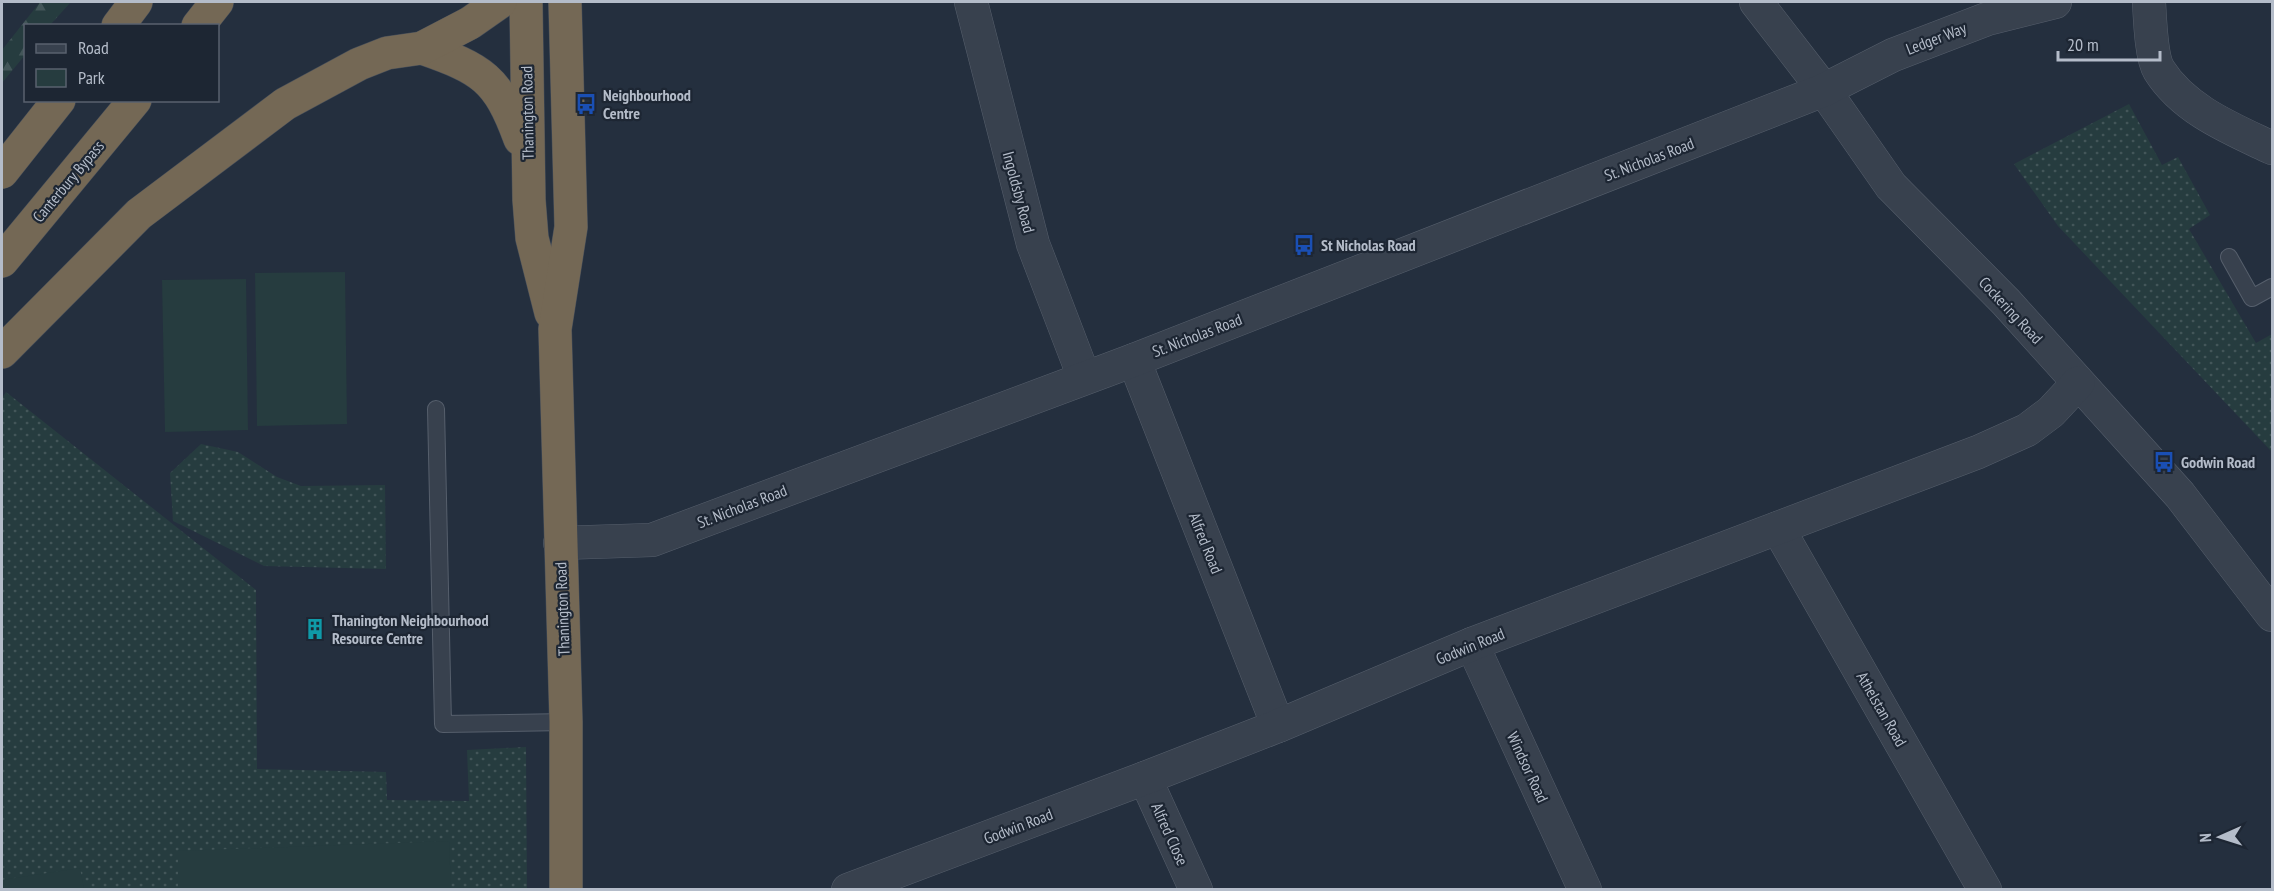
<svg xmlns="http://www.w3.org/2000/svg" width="2274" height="891" viewBox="0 0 2274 891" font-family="'PT Sans Narrow',sans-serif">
<defs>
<pattern id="green-dots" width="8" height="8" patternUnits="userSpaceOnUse" patternTransform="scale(1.5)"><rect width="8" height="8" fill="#263c3f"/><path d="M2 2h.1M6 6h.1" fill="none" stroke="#435659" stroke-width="1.8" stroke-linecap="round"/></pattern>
<pattern id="forest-firs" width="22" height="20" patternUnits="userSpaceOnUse" patternTransform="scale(1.5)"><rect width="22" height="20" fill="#263c3f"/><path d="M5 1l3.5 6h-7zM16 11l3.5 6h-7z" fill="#435659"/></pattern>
</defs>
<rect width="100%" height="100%" fill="#242f3e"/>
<g fill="url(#green-dots)">
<path d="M2129,104L2162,165L2178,157L2210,215L2189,229L2256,343L2272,334V452L2058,226L2014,164Z"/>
<path d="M6,392L256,590L257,769L386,772L387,800L469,801L467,750L526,747L527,889L2,890V398Z"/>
<path d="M201,444L238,452L277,477L301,486L385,485L386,569L264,566L173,521L170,473Z"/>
</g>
<path fill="url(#forest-firs)" d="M40,2H71L50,25L26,26L25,55L2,83V50Z"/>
<g fill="#263c3f">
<path d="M345,272L347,424L257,426L255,273Z"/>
<path d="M246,279L248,430L165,432L162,280Z"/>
<path d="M449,841L451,889H178V851Z"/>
<path d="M80,868L84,889H2V880Z"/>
</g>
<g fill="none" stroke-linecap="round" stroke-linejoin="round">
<defs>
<g id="lane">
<path d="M2229,257L2252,298L2272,287"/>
<path d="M436,409L443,724L566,722"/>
</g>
<g id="street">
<path d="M971,2L1033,244L1084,377"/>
<path d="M1756,2L1824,90L1891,186L2006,302L2180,495L2272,615"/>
<path d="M2149,2C2150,18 2151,57 2159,70C2184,110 2232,129 2272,148"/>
<path d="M1134,360L1278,726"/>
<path d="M1778,528L1985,890"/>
<path d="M560,543L652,540L1134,360L1824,90L1893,55L1987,19L2055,2"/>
<path d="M1472,644L1585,890"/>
<path d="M1145,778L1196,890"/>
<path d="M848,890L1145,778L1278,726L1472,644L1978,452L2027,430L2051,412L2078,383"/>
</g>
<g id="highway">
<path d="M526,2L529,200L532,238L551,313"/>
<path d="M565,2L571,227L555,329L566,722V890"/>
<path d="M118,26L136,2"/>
<path d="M198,26L217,2"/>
<path d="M422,48C482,69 498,78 520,139"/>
<path d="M2,172L59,100"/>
<path d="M2,261L135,100"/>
<path d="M2,352L139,214L285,104L359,64L387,53L422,48L470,23L500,2"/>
</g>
</defs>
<use href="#lane" stroke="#565f6c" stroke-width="18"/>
<use href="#street" stroke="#565f6c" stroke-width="34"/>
<use href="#highway" stroke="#434c59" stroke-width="34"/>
<use href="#lane" stroke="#38414e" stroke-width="16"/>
<use href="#street" stroke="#38414e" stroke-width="33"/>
<use href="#highway" stroke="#746855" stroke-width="33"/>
</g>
<defs>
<symbol id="bus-bare" viewBox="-9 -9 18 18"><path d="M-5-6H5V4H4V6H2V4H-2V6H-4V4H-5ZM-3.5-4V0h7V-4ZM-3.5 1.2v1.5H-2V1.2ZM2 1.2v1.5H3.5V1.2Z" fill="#1a4fb4" stroke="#1d2633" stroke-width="2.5" paint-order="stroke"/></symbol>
<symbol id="building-bare" viewBox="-9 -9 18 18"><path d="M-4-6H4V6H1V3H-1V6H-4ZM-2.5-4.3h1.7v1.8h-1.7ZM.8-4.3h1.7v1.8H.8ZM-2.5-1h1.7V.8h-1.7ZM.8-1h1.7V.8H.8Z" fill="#0f9aa8" stroke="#1d2633" stroke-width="2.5" paint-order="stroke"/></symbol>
</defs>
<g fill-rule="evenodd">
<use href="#bus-bare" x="571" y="89" width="30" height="30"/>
<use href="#bus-bare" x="1289" y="230" width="30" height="30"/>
<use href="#bus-bare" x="2149" y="447" width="30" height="30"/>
<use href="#building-bare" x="300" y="614" width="30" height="30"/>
</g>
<g text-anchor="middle" stroke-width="4.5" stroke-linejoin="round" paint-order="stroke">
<g font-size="16" fill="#b4bcc9" stroke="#1d2633">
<text transform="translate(1936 38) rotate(-21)" y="6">Ledger Way</text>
<text transform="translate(527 113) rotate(-91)" y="6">Thanington Road</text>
<text transform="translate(1649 159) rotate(-21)" y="6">St. Nicholas Road</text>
<text transform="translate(68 181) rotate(-50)" y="6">Canterbury Bypass</text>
<text transform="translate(1019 192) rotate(75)" y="6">Ingoldsby Road</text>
<text transform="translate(2011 310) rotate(47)" y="6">Cockering Road</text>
<text transform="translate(1197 335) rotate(-21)" y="6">St. Nicholas Road</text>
<text transform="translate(742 506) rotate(-21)" y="6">St. Nicholas Road</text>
<text transform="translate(1206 543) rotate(68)" y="6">Alfred Road</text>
<text transform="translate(562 609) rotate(-92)" y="6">Thanington Road</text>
<text transform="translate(1470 646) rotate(-22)" y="6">Godwin Road</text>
<text transform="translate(1882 709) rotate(60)" y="6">Athelstan Road</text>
<text transform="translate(1528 767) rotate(65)" y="6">Windsor Road</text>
<text transform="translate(1018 826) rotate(-21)" y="6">Godwin Road</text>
<text transform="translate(1170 834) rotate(66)" y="6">Alfred Close</text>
</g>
<g font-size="16" font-weight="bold" fill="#b4bcc9" stroke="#1d2633" text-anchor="start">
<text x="603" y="101">Neighbourhood<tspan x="603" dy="18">Centre</tspan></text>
<text x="1321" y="251">St Nicholas Road</text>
<text x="2181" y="468">Godwin Road</text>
<text x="332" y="626">Thanington Neighbourhood<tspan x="332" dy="18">Resource Centre</tspan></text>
</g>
</g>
<rect width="2274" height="891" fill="none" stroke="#b4bcc9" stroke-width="6"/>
<rect x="24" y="24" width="195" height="78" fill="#1d2633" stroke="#59626f" stroke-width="1.5"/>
<rect x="36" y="44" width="30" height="9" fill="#38414e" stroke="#59626f" stroke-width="1.5"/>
<text x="78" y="54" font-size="18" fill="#b4bcc9">Road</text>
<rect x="36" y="69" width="30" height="18" fill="#263c3f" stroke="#59626f" stroke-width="1.5"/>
<text x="78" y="84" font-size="18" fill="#b4bcc9">Park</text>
<g transform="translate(2220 837) rotate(267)" stroke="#1d2633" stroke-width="4.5" paint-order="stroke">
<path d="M0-4.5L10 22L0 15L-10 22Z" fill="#b4bcc9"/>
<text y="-9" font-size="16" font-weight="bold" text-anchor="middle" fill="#b4bcc9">N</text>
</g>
<path d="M2058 51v9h102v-9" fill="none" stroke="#b4bcc9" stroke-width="3"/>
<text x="2067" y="51" font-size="18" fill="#b4bcc9" stroke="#1d2633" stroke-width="4.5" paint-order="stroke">20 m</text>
</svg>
